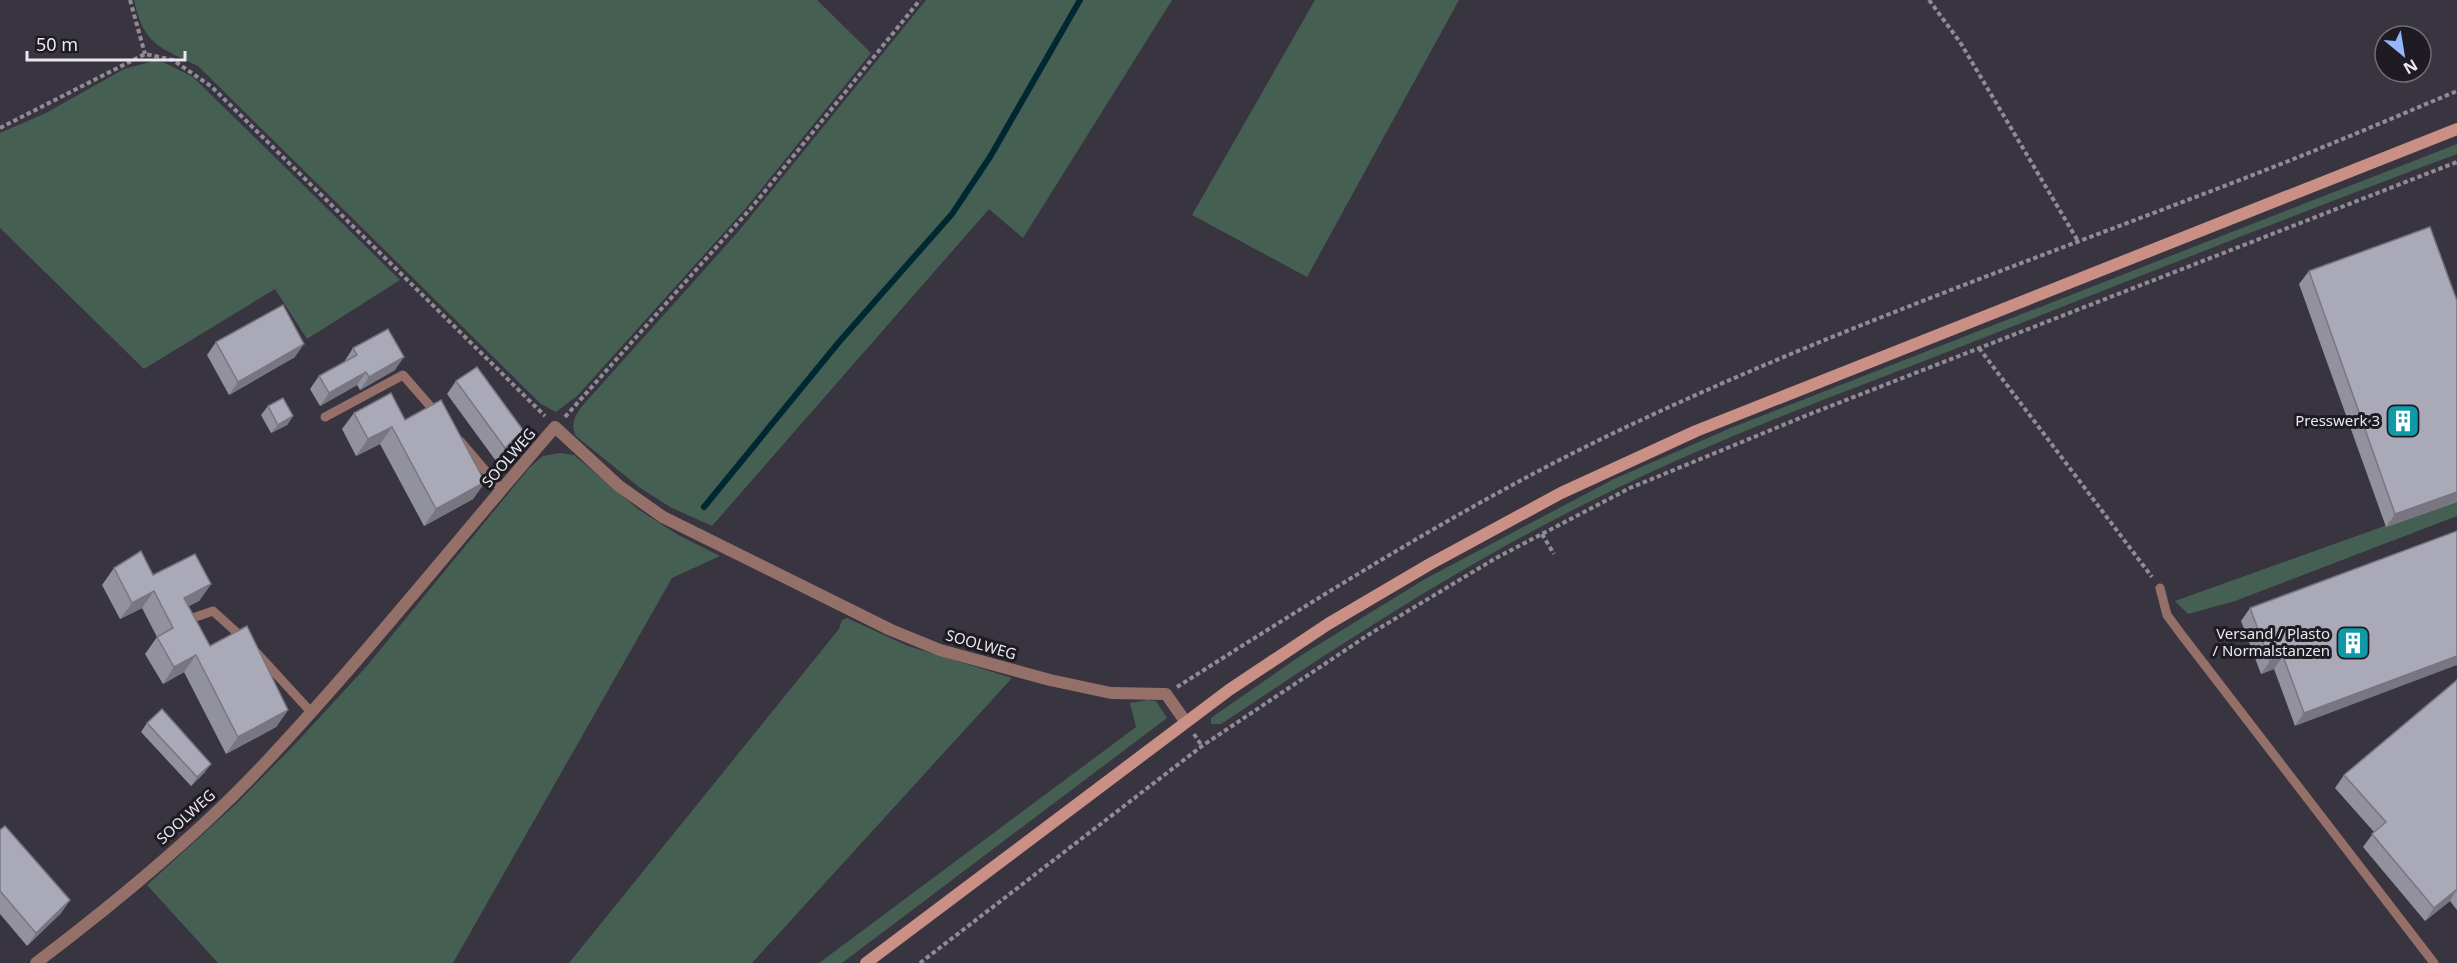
<svg xmlns="http://www.w3.org/2000/svg" width="2457" height="963" viewBox="0 0 2457 963" font-family="'Noto Sans',sans-serif">
<rect width="100%" height="100%" fill="#383440"/>
<g fill="#465f53">
<path d="M134,0H817L871,53L746,208L578,395L556,412L541,404L198,66C160,47 144,46 134,0Z"/>
<path d="M926,0H1172L1023,238L989,209L712,526L670,507L639,487L576,436C570,423 575,415 584,404L738,232Z"/>
<path d="M1315,0H1459L1307,277L1192,215Z"/>
<path d="M154,61L163,62L193,77L400,280L307,339L275,289L144,369L0,228V133L46,113L124,69Z"/>
<path d="M2457,144V154C2298,213 2141,276 1983,338C1856,388 1726,434 1603,495C1469,560 1344,642 1221,724H1211V718L1300,656L1425,579L1614,479L1733,427Z"/>
<path d="M560,453L574,455L638,509L678,535L720,556L672,578L453,963H218L147,885L236,804L297,742L366,667L530,467L543,456Z"/>
<path d="M2457,500V516L2235,601L2188,614L2175,601Z"/>
<path d="M847,618L908,646L1012,678L752,963H569L839,629L842,620Z"/>
<path d="M1148,700L1156,701L1167,718L842,963H819L1136,727L1130,703Z"/>
</g>
<g fill="none" stroke-linecap="round" stroke-linejoin="round">
<path stroke="#002832" stroke-width="6" d="M704,507L839,342L952,214L990,157L1080,0"/>
<g stroke="#908c96" stroke-width="4" stroke-dasharray="4.5 3" stroke-linecap="butt">
<path d="M130,0L145,54"/>
<path d="M1929,0L1960,42L2078,241"/>
<path d="M0,128L145,54L173,60L212,87L545,416"/>
<path d="M1979,348L2152,577"/>
<path d="M565,417L752,207L920,0"/>
<path d="M1542,534L1554,554"/>
<path d="M1177,687C1327,592 1478,496 1639,421C1850,322 2070,247 2286,162C2344,139 2400,115 2457,91"/>
<path d="M1194,734L1202,746"/>
<path d="M920,963L1202,746L1368,635L1496,558L1630,488L1805,416L2457,162"/>
</g>
<g stroke="#957069" stroke-width="9">
<path d="M325,417L403,375L437,414"/>
<path d="M460,441L501,489"/>
<path d="M2160,588L2167,615L2181,634L2434,963"/>
<path d="M187,620L213,611L244,639"/>
<path d="M255,651L311,712"/>
</g>
<path stroke="#957069" stroke-width="12" d="M36,963C114,904 199,834 265,763C366,655 458,539 555,427L619,486L663,517L891,630L940,650L1050,680L1111,693L1166,694L1185,721"/>
<path stroke="#ca9085" stroke-width="12" d="M866,963L1229,690L1328,624L1430,564L1561,493L1696,431L2457,129"/>
</g>
<g fill="#92919e">
<path d="M2309,271L2457,301V502L2386,527L2299,284Z"/>
<path d="M216,342L295,357L229,395L207,355Z"/>
<path d="M353,348L395,370L360,390L357,385L320,406L310,389L319,376L344,362Z"/>
<path d="M456,381L523,430L514,443L496,461L447,394Z"/>
<path d="M268,406L293,416L287,425L271,433L261,415Z"/>
<path d="M354,413L405,420L485,482L473,499L424,526L380,444L356,456L342,429Z"/>
<path d="M2457,531L2295,726L2274,669L2261,674L2241,621L2250,608Z"/>
<path d="M114,568L211,584L199,601L188,606L210,646L288,710L276,727L226,754L184,672L163,684L145,654L157,637L142,608L120,619L102,585Z"/>
<path d="M2457,680V910L2450,901L2425,921L2363,847L2374,832L2335,788L2344,775Z"/>
<path d="M147,723L205,772L191,786L141,732Z"/>
<path d="M0,830L70,900L61,913L27,946L0,914Z"/>
</g>
<g fill="#777681">
<path d="M304,344L295,357L229,395L238,382Z"/>
<path d="M404,357L395,370L360,390L369,377Z"/>
<path d="M366,372L357,385L320,406L329,393Z"/>
<path d="M293,416L287,425L271,433L278,425Z"/>
<path d="M392,427L380,444L356,456L368,439Z"/>
<path d="M523,430L514,443L496,461L505,448Z"/>
<path d="M485,482L473,499L424,526L436,509Z"/>
<path d="M2457,492V502L2386,527L2395,514Z"/>
<path d="M211,584L199,601L172,615L184,598Z"/>
<path d="M154,591L142,608L120,619L132,603Z"/>
<path d="M196,655L184,672L163,684L174,667Z"/>
<path d="M2283,656L2274,669L2261,674L2270,661Z"/>
<path d="M2457,656V665L2295,726L2304,713Z"/>
<path d="M288,710L276,727L226,754L238,737Z"/>
<path d="M211,764L205,772L191,786L197,777Z"/>
<path d="M2457,889L2450,901L2425,921L2434,908Z"/>
<path d="M70,900L61,913L27,946L36,933Z"/>
</g>
<g fill="#aaa9b8" stroke="#777681" stroke-width="1.5">
<path d="M2430,227L2457,301V492L2395,514L2309,271Z"/>
<path d="M283,305L304,344L238,382L216,342Z"/>
<path d="M388,329L404,357L369,377L366,372L329,393L319,376L357,355L353,348Z"/>
<path d="M477,367L523,430L505,448L456,381Z"/>
<path d="M391,393L405,420L441,400L485,482L436,509L392,427L368,439L354,413Z"/>
<path d="M283,398L293,416L278,425L268,406Z"/>
<path d="M2457,531V656L2304,713L2283,656L2270,661L2250,608Z"/>
<path d="M141,551L153,575L195,554L211,584L184,598L210,646L247,626L288,710L238,737L196,655L174,667L157,637L173,628L154,591L132,603L114,568Z"/>
<path d="M2457,680V889L2434,908L2372,834L2386,822L2344,775Z"/>
<path d="M162,709L211,764L197,777L147,723Z"/>
<path d="M5,826L70,900L36,933L0,891V830Z"/>
</g>
<defs>
<symbol id="building-square" viewBox="-11 -11 22 22"><rect x="-9" y="-9" width="18" height="18" rx="4" fill="#0f9aa8" stroke="#1e1c22"/><path d="M-4-6H4V6H1V3H-1V6H-4ZM-2.5-4.3h1.7v1.8h-1.7ZM.8-4.3h1.7v1.8H.8ZM-2.5-1h1.7V.8h-1.7ZM.8-1h1.7V.8H.8Z" fill="#fff"/></symbol>
</defs>
<g fill-rule="evenodd">
<use href="#building-square" x="2384" y="402" width="38" height="38"/>
<use href="#building-square" x="2334" y="624" width="38" height="38"/>
</g>
<g text-anchor="middle" stroke-width="6" stroke-linejoin="round" paint-order="stroke">
<g font-size="15" fill="#eae7ef" stroke="#1e1c22" text-anchor="end">
<text x="2380" y="426">Presswerk 3</text>
<text x="2330" y="639">Versand / Plasto<tspan x="2330" dy="17">/ Normalstanzen</tspan></text>
</g>
<g font-size="15" fill="#eae7ef" stroke="#1e1c22">
<text transform="translate(509 458) rotate(-49)" y="5">SOOLWEG</text>
<text transform="translate(981 645) rotate(16)" y="5">SOOLWEG</text>
<text transform="translate(186 817) rotate(-42)" y="5">SOOLWEG</text>
</g>
</g>
<g transform="translate(2403 54) rotate(150)"><circle r="28" fill="#1e1c22" stroke="#706d74" stroke-width="1.5"/>
<path d="M0-4.5L10 22L0 15L-10 22Z" fill="#97b6fd"/>
<text y="-9" font-size="16" font-weight="bold" text-anchor="middle" fill="#eae7ef">N</text>
</g>
<path d="M27 51v9h158v-9" fill="none" stroke="#eae7ef" stroke-width="3"/>
<text x="36" y="51" font-size="18" fill="#eae7ef" stroke="#1e1c22" stroke-width="4.5" paint-order="stroke">50 m</text>
</svg>
